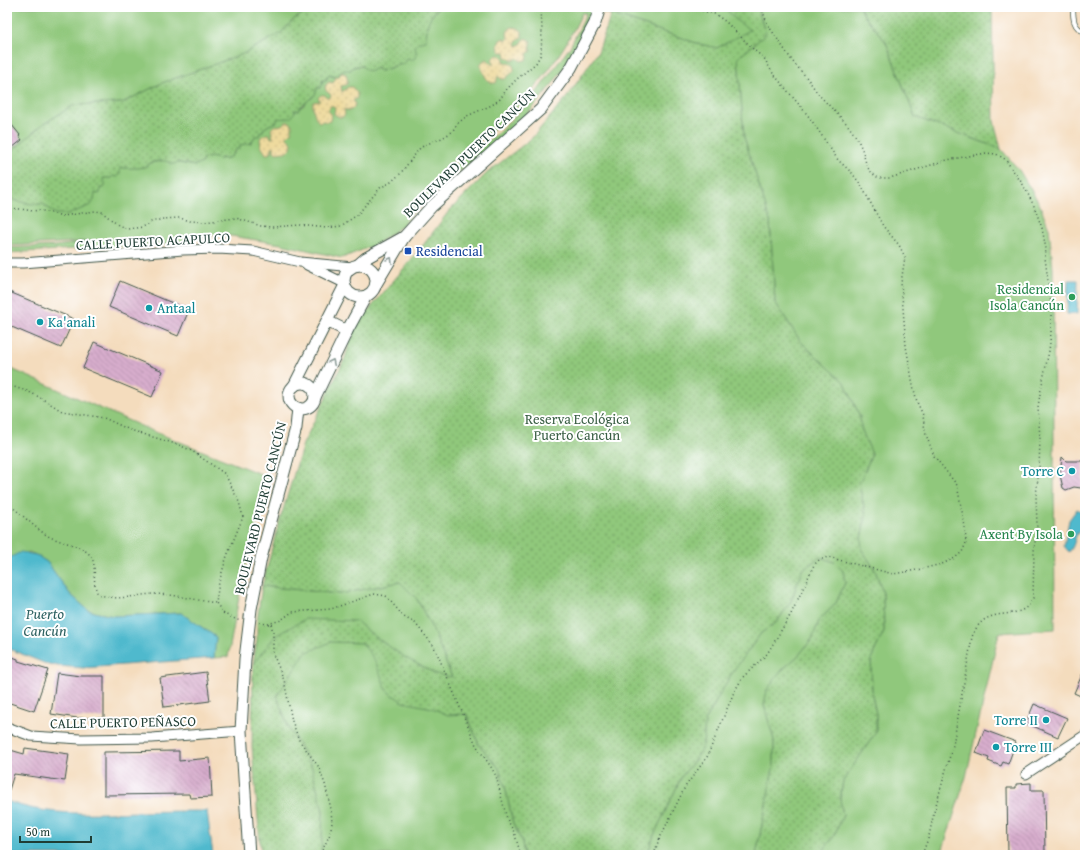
<svg xmlns="http://www.w3.org/2000/svg" width="1092" height="862" viewBox="0 0 1092 862" font-family="'Gentium Book Plus',serif">
<defs>
<pattern id="sand-dots" width="8" height="8" patternUnits="userSpaceOnUse"><rect width="8" height="8" fill="#eeda9e"/><path d="M2 2h.1M6 6h.1" fill="none" stroke="#ccbc89" stroke-width="1.8" stroke-linecap="round"/></pattern>
<pattern id="park-dots" width="8" height="8" patternUnits="userSpaceOnUse"><rect width="8" height="8" fill="#90c87b"/><path d="M2 2h.1M6 6h.1" fill="none" stroke="#75a466" stroke-width="1.8" stroke-linecap="round"/></pattern>
<pattern id="building-back-hatch" width="6" height="6" patternUnits="userSpaceOnUse"><rect width="6" height="6" fill="#d8adcd"/><path d="M-1 5l2 2M0 0l6 6M5-1l2 2" fill="none" stroke="#af8ea7"/></pattern>
</defs>
<rect width="100%" height="100%" fill="#fff"/>
<filter id="ink" filterUnits="userSpaceOnUse"><feTurbulence type="fractalNoise" baseFrequency=".025" numOctaves="2"/><feDisplacementMap in="SourceGraphic" scale="8" xChannelSelector="R" yChannelSelector="G"/><feConvolveMatrix kernelMatrix="1 2 1 2 8 2 1 2 1" color-interpolation-filters="sRGB"/></filter>
<filter id="wash" filterUnits="userSpaceOnUse"><feTurbulence type="fractalNoise" baseFrequency=".012" numOctaves="4" result="noise"/><feDisplacementMap in="SourceGraphic" scale="16" xChannelSelector="R" yChannelSelector="G"/><feGaussianBlur stdDeviation="0.9" result="paint"/><feColorMatrix in="noise" values="0 0 0 0 0 0 0 0 0 0 0 0 0 0 0 0 0 1.4 0 .05"/><feComposite in="paint" operator="in"/></filter>
<g filter="url(#wash)">
<rect width="100%" height="100%" fill="#f4dcbd"/>
<g fill="#90c87b" stroke="#588258" fill-rule="evenodd">
<path d="M7,7H313L293,20L281,33L243,54L162,83L122,103L74,105L42,125L7,155Z"/>
<path d="M439,7H860L864,15L886,42L915,117L1001,149L1019,170L1039,203L1049,228L1053,268L1055,629L999,633L966,777L941,855H820L834,836L843,815L840,800L843,781L876,732V714L872,695L871,659L884,631L883,593L875,570L862,550L861,538L866,516L859,484L872,454L866,441L861,428L860,417L845,383L801,342L775,302L770,221L744,137L738,58L766,34L737,38L717,48L699,44L611,14L594,13L578,48L554,82L532,109L499,139L419,205L402,226L375,245L342,258L281,244L219,234L177,243L7,253V248L56,246L92,241L7,246V195L13,200L32,204H43L56,214C70,211 93,210 95,193H100V188L104,180L103,177L111,178L120,168L144,167L153,162H158L163,160L195,166L196,164L202,162L203,159L211,157L219,159L230,157L236,151L235,149L240,145L251,143L255,136L263,131V129L269,125L272,124L277,119L303,106L308,100L312,98L322,80L327,79L328,75L335,77C347,65 366,63 381,71L402,64L407,58L416,56L415,46L426,36L428,22L430,18ZM582,13H586L583,21L570,47L530,101L498,133L437,178C453,158 475,145 495,128C531,97 562,57 582,13Z"/>
<path d="M7,367L150,430L268,477L242,581L228,657L214,658L216,637L181,613L114,616L98,613L88,610L70,594L47,562L36,555L29,552L11,557L7,561Z"/>
<path d="M820,557L834,562L843,571L845,583L836,603L819,621L812,639L799,655L781,671L764,705L774,740V764L756,855H647L654,835L682,776L697,757L703,745L705,721L730,676L761,633L777,622L791,601L802,570Z"/>
<path d="M400,582L417,599L433,630L479,745L499,768L506,790L513,823L522,842L524,855H321L323,811L311,765L289,729L277,696L253,664L257,640V620L262,586L340,594Z"/>
</g>
<g fill="url(#sand-dots)" stroke="#868c69">
<path d="M512,27L518,28L522,31V37L516,42L517,46L521,44L525,38L531,41L530,47L531,51L527,54L528,57L526,60L521,61L517,58L515,60H511L506,57L505,52H500L499,50L498,45L500,40L504,38L506,40L508,39C507,33 506,31 512,27Z"/>
<path d="M499,55L503,57L505,63L512,64L514,68V71L505,79H501L498,76L496,83H492L487,80L480,65L483,61L487,59L493,65L494,63L492,59L495,56Z"/>
<path d="M342,73L346,74L348,82L346,85L341,86L342,92L348,87H352L357,93V98L353,101L355,103L354,108L349,111L344,109L345,114L343,117H339L334,114L335,108L332,105L328,110L331,114L330,121L327,122L324,121L319,122C315,119 312,107 313,102L320,101L318,98L321,95H325L327,98H329L331,96L330,94L326,91L325,86L329,82L333,83L338,74Z"/>
<path d="M286,122H290L292,125V131L286,137L292,143L291,149L285,152L276,153L274,151V147L272,146V152L268,154H266L261,146L260,139L262,136L267,134H269L271,138H273L271,129L274,126L282,125L284,123Z"/>
</g>
<g fill="url(#park-dots)" stroke="#588258">
<path d="M313,7H439C427,19 427,25 426,41L420,42L415,46L417,56L412,60L407,58L405,63L402,64L380,71L376,68L371,71L366,70L361,65L353,67L351,70H343L340,73V75L338,77L328,75L326,80H322L323,83L320,88H317L315,95L300,107L299,110H295C293,122 284,117 277,119V122L269,125L263,129V131L260,132L259,136H255L251,143L240,145V149H236L230,157L227,158L226,160L223,158L219,159L211,157L203,159L201,164H196L195,166L177,162L175,164H171C166,159 159,161 152,162C149,163 147,167 144,167C136,169 128,168 120,168V175L117,177L113,176L111,178H103C104,182 107,183 104,188H100V193L99,194L95,193L94,200L91,205L69,214H56L43,204H32L13,200L7,195V155L42,125L74,105L122,103L162,83L243,54L281,33L293,20Z"/>
<path d="M724,7H759V13L766,34L738,58L744,137L770,221L775,302L801,342L845,383L860,417L861,428L866,440L872,454L859,484L866,516L861,538L862,550L875,570L883,593L884,631L871,659L872,695L876,714V732L843,781L840,800L843,815L834,836L820,855H756L774,764V740L764,705L767,690L781,671L799,655L812,639L819,621L836,603L845,583L843,571L834,562L820,557L802,570L791,601L777,622L761,633L730,676L705,721L703,745L697,757L682,776L654,835L647,855H524L522,842L513,823L506,790L499,768L479,745L467,714L448,715L432,708L403,702L387,691L374,659L362,643L331,642L305,653L277,696L289,729L311,765L323,811L321,855H261L252,747L253,664L275,636L305,619L356,621L377,638L406,658L436,674L452,677L433,630L417,599L400,582L340,594L262,586L279,523L303,444L345,358L350,342L357,324L421,248L449,211L487,173L532,138L567,97L598,52L611,14L699,44L717,48L750,30L737,21Z"/>
<path d="M860,7H992L994,121L1001,149L915,117L886,42L864,15Z"/>
</g>
<g fill="#50b9cd" stroke="#387b80">
<path d="M1068,280H1078L1077,314H1067Z"/>
<path d="M1077,509L1085,513V526C1071,536 1078,542 1069,552L1064,546L1069,520Z"/>
<path d="M21,552L36,555L47,562L70,594L88,610L98,613L114,616L181,613L216,637L214,658L84,668L58,666L44,663L7,648V561L11,557Z"/>
<path d="M7,801C47,817 98,813 140,812C162,811 185,811 207,811L213,855H11L7,853Z"/>
</g>
<g id="blocks">
<g fill="url(#building-back-hatch)">
<path d="M7,119L20,135L19,136L22,140L7,152Z"/>
<path d="M120,281L189,310L178,336L109,307Z"/>
<path d="M7,291L74,319L61,348L7,325Z"/>
<path d="M94,342L163,371L152,397L83,368Z"/>
<path d="M1062,457L1066,461H1083V485L1081,488L1074,487L1066,490L1063,488L1060,475Z"/>
<path d="M7,655L18,659V661L48,670L34,711L7,702Z"/>
<path d="M1085,668V698L1074,693Z"/>
<path d="M206,672L210,701L164,707L160,678Z"/>
<path d="M57,673L81,676H104V718H77L51,714Z"/>
<path d="M1034,704L1067,718L1058,737L1026,723Z"/>
<path d="M984,730L1016,742L1008,764L1003,762L1001,766L988,761L989,758L976,753Z"/>
<path d="M25,748L69,754L65,781L14,774L9,790H7V749L24,754Z"/>
<path d="M179,751V761L210,758L212,797L190,798L189,794L104,795V752Z"/>
<path d="M1031,783V790H1044L1045,855H1008L1007,788H1016V784Z"/>
</g>
</g>
</g>
<g filter="url(#ink)">
<use href="#blocks" fill-opacity="0" stroke="#3f5549" stroke-width="1"/>
<g fill="none" stroke-linecap="round" stroke-linejoin="round">
<defs>
<path id="service" d="M1073,7C1073,18 1073,28 1085,32"/>
<g id="minor">
<path d="M7,263H23L183,250L218,249L253,251L300,262L353,267"/>
<path d="M307,265L344,283"/>
<path d="M7,727L31,736L81,739L152,738L241,731"/>
<path d="M1026,774L1085,735"/>
</g>
<g id="tertiary">
<path d="M358,265L366,258L404,237"/>
<circle cx="360" cy="281" r="16"/>
<path d="M376,284L404,237L431,207L541,109L571,68L595,23L600,7"/>
<path d="M327,321L347,331"/>
<circle cx="302" cy="396" r="13"/>
<path d="M294,386L345,285"/>
<path d="M315,397L347,331L366,296"/>
<path d="M249,855L241,731L245,659L251,609L261,558L296,428L298,408"/>
</g>
</defs>
<use href="#service" stroke="#3f5549" stroke-width="6"/>
<use href="#minor" stroke="#3f5549" stroke-width="11"/>
<use href="#tertiary" stroke="#3f5549" stroke-width="13"/>
<g stroke="#3f5549" stroke-width="1.5" stroke-dasharray="1 3" stroke-linecap="butt">
<path d="M761,7L768,25L793,62L807,78L819,95L847,124L857,138L862,149L867,167L872,173L877,177L882,178H890L947,160L986,153L996,154L1005,159L1024,186L1034,206L1042,228L1046,249L1045,258L1051,304V332L1049,351L1040,394L1038,407L1040,439L1039,469L1036,496L1037,525L1034,551L1033,598C1020,627 986,599 972,637L953,745L934,812L929,836L922,855"/>
<path d="M7,208L20,209L33,211L39,210L63,216L95,211L102,212L118,225L128,229L143,227L151,222L163,219L180,218L190,221L204,222L236,218L261,226L272,227L300,225L327,228L341,226L357,215L380,188L391,182L400,174L420,148L427,144L442,138L452,132L457,124L467,116L492,105L500,99L507,89L517,79L536,63L541,54L542,30L541,7"/>
<path d="M7,385L27,391L39,397L62,411L104,418L130,430L179,445L192,451L225,474L239,502L243,517L227,556L219,582L216,603L224,614L240,621"/>
<path d="M7,505L12,507C24,516 35,528 48,536C61,543 80,544 90,555C98,565 91,582 98,594C120,602 132,595 153,594C175,594 195,600 216,603"/>
<path d="M260,623L268,624L281,620L292,612L331,609L374,594L386,596L404,617L415,623L433,645L437,653L476,745L491,767L496,776L507,819L514,832L521,855"/>
<path d="M271,624L273,632V654L284,680L292,721L299,740L318,766L325,784L331,809L332,823L330,834L322,851L323,855"/>
<path d="M654,855L658,842L685,787L707,757L734,692L743,677L767,654L791,614L814,565L819,560L828,557L893,574L917,570L942,564L955,558L962,552L966,543L965,527L957,485L934,456L930,445L925,432L923,415L917,402L913,385L906,346L901,283L905,257L899,245L883,226L861,185L852,173L838,160L810,118L772,72L764,58L754,50L726,22L715,14L688,7"/>
</g>
<use href="#service" stroke="#fff" stroke-width="4.5"/>
<use href="#minor" stroke="#fff" stroke-width="9"/>
<use href="#tertiary" stroke="#fff" stroke-width="11"/>
</g>
<defs><path id="oneway-chevron" d="M-2-3.5L2.5 0L-2 3.5" fill="none" stroke-width="1.6" stroke-linecap="round" stroke-linejoin="round"/></defs>
<g stroke="#8f9e9a">
<use href="#oneway-chevron" transform="translate(390 260) rotate(-59)"/>
<use href="#oneway-chevron" transform="translate(332 362) rotate(-64)"/>
</g>
</g>
<rect fill="#1a4fb4" stroke="#fff" stroke-width="1.5" x="404" y="247" width="8" height="8" rx="2"/>
<g fill="#2e9e5b" stroke="#fff" stroke-width="1.5">
<circle cx="1072" cy="297" r="4"/>
<circle cx="1071" cy="534" r="4"/>
</g>
<g fill="#0f9aa8" stroke="#fff" stroke-width="1.5">
<circle cx="149" cy="308" r="4"/>
<circle cx="40" cy="322" r="4"/>
<circle cx="1072" cy="471" r="4"/>
<circle cx="1046" cy="720" r="4"/>
<circle cx="996" cy="747" r="4"/>
</g>
<g text-anchor="middle" stroke-width="4" stroke-linejoin="round" paint-order="stroke">
<g font-size="14" fill="#1f3d34" stroke="#fff">
<text transform="translate(469 153) rotate(-44)" y="5">BOULEVARD PUERTO CANCÚN</text>
<text transform="translate(153 241) rotate(-3)" y="5">CALLE PUERTO ACAPULCO</text>
<text transform="translate(260 508) rotate(-76)" y="5">BOULEVARD PUERTO CANCÚN</text>
<text transform="translate(123 722) rotate(-1)" y="5">CALLE PUERTO PEÑASCO</text>
</g>
<g font-size="14" fill="#164399" stroke="#fff" text-anchor="start">
<text x="416" y="256">Residencial</text>
</g>
<g font-size="14" fill="#27864d" stroke="#fff" text-anchor="end">
<text x="1064" y="294">Residencial<tspan x="1064" dy="16">Isola Cancún</tspan></text>
<text x="1063" y="539">Axent By Isola</text>
</g>
<g font-size="14" fill="#0d838f" stroke="#fff" text-anchor="start">
<text x="157" y="313">Antaal</text>
<text x="48" y="327">Ka'anali</text>
<text x="1064" y="476" text-anchor="end">Torre C</text>
<text x="1038" y="725" text-anchor="end">Torre II</text>
<text x="1004" y="752">Torre III</text>
</g>
<g font-size="14" fill="#3b6046" stroke="#fff">
<text x="577" y="424">Reserva Ecológica<tspan x="577" dy="16">Puerto Cancún</tspan></text>
</g>
<g font-size="15" font-style="italic" fill="#2e6262" stroke="#fff">
<text x="45" y="619">Puerto<tspan x="45" dy="17">Cancún</tspan></text>
</g>
</g>
<rect width="1092" height="862" fill="none" stroke="#fff" stroke-width="24"/>
<path d="M20 836v6h71v-6" fill="none" stroke="#1f3d34" stroke-width="2"/>
<text x="26" y="836" font-size="12" fill="#1f3d34" stroke="#ffffff" stroke-width="3" paint-order="stroke">50 m</text>
</svg>
